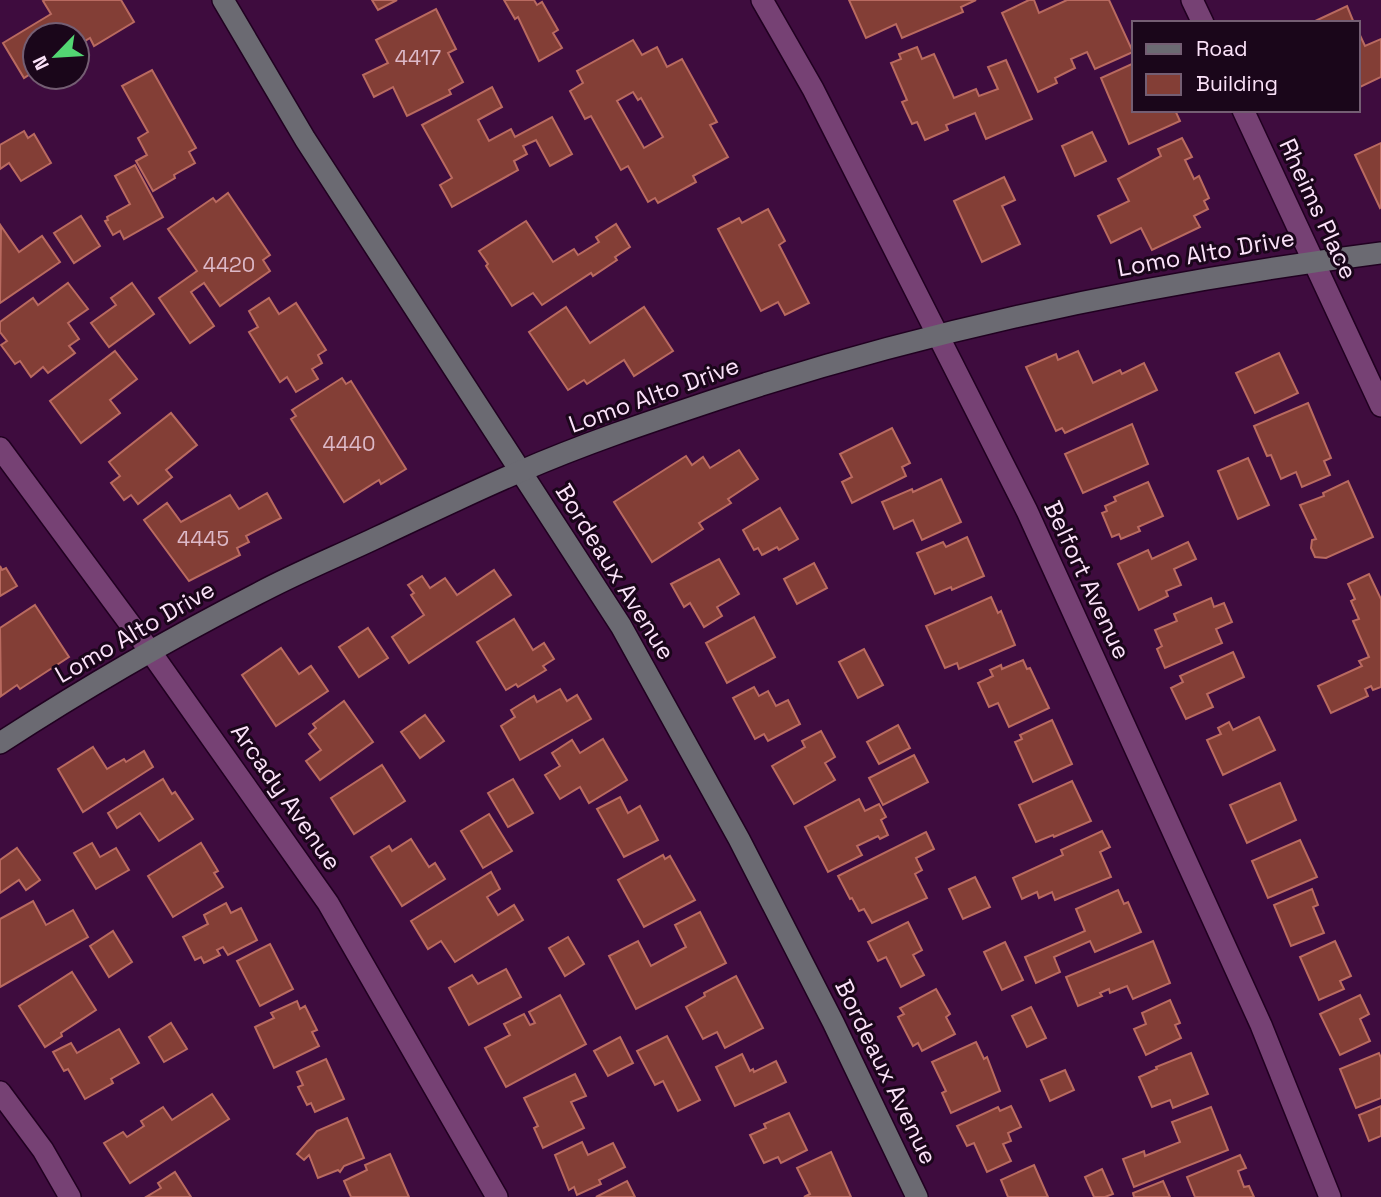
<svg xmlns="http://www.w3.org/2000/svg" width="1381" height="1197" viewBox="0 0 1381 1197" font-family="'Space Grotesk',sans-serif">
<rect width="100%" height="100%" fill="#3e0c3e"/>
<g fill="#833e36" stroke="#b96a60" stroke-width="2" fill-rule="evenodd">
<path d="M45,0H121L134,22L94,46L90,38L77,46V35H35V71L24,78L3,43L51,14L43,1Z"/>
<path d="M372,0H397L378,10Z"/>
<path d="M504,0H534L537,5L542,2L558,30L553,33L562,48L539,61L518,17L515,19Z"/>
<path d="M849,0H976L961,7L963,12L902,38L896,24L866,38Z"/>
<path d="M1029,0H1034L1039,13L1067,0H1109L1133,52L1095,69L1087,52L1071,59L1075,68L1055,78L1057,83L1038,92L1002,13Z"/>
<path d="M1347,6L1354,23H1311Z"/>
<path d="M436,9L456,49L448,53L463,82L449,90L451,94L407,116L393,87L374,97L363,75L388,63L376,40Z"/>
<path d="M1358,31L1365,46L1381,39V77L1358,88Z"/>
<path d="M633,40L642,55L657,47L667,67L682,59L717,122L710,125L728,157L693,176L696,182L658,203L655,198L648,202L628,166L621,170L591,116L585,119L570,91L583,83L577,71ZM633,92L638,100L641,98L663,137L644,148L617,101Z"/>
<path d="M917,47L922,59L934,54L954,98L976,89L979,96L998,89L988,67L1006,60L1032,119L986,139L975,113L946,125L948,130L925,140L917,122L912,124L902,102L907,100L891,63L901,59L899,54Z"/>
<path d="M1134,63V110H1175L1180,121L1129,144L1101,78Z"/>
<path d="M152,70L196,148L189,152L195,163L174,175L175,178L153,191L136,161L147,155L138,138L148,132L122,86Z"/>
<path d="M492,87L502,107L478,120L489,141L511,129L515,137L552,117L572,154L550,166L536,140L523,146L527,154L514,161L518,170L452,207L440,185L452,178L422,125Z"/>
<path d="M24,131L28,138L34,134L51,163L21,181L9,163L0,169V145Z"/>
<path d="M1092,132L1106,161L1075,176L1062,146Z"/>
<path d="M1182,138L1192,157L1185,160L1194,179L1199,176L1209,198L1204,201L1208,209L1194,216L1200,227L1152,250L1141,228L1111,243L1098,216L1129,201L1118,179L1161,156L1158,149Z"/>
<path d="M1381,143V207L1380,208L1355,155Z"/>
<path d="M135,165L163,217L124,239L120,231L113,235L105,221L108,220L107,217L130,204L115,176Z"/>
<path d="M1004,177L1015,200L1002,206L1020,244L982,262L954,201Z"/>
<path d="M228,193L270,255L263,260L270,271L220,306L204,283L191,292L214,326L190,343L159,298L197,271L168,229L213,198L216,202Z"/>
<path d="M768,209L785,241L779,245L809,303L785,315L778,302L761,311L718,229L739,218L742,223Z"/>
<path d="M81,216L100,246L74,263L54,233Z"/>
<path d="M526,221L553,262L574,249L578,255L599,242L596,237L616,224L630,247L615,257L617,260L593,276L591,273L542,305L533,293L512,306L486,266L488,264L479,251Z"/>
<path d="M1,226L19,252L42,236L60,262L0,303Z"/>
<path d="M68,283L88,309L68,323L79,339L69,346L75,353L48,373L43,367L31,377L20,361L15,364L1,345L7,341L0,332V322L33,298L38,305Z"/>
<path d="M132,283L154,314L109,347L91,323L116,305L111,298Z"/>
<path d="M269,298L279,314L296,303L326,350L318,355L322,363L312,369L318,379L296,392L287,377L280,382L249,332L258,327L249,311Z"/>
<path d="M566,307L590,343L644,307L673,351L634,376L624,360L587,384L584,380L568,390L529,332Z"/>
<path d="M115,351L137,379L110,400L120,413L81,443L50,401Z"/>
<path d="M1078,351L1093,383L1120,370L1122,374L1144,363L1157,390L1065,433L1062,428L1056,431L1026,367L1056,354L1058,360Z"/>
<path d="M1279,353L1298,393L1255,413L1236,373Z"/>
<path d="M342,378L346,384L351,381L406,469L381,484L379,480L344,502L291,419L296,416L292,410Z"/>
<path d="M1308,403L1331,458L1324,461L1330,475L1302,487L1296,472L1281,479L1271,455L1267,456L1254,426Z"/>
<path d="M171,413L197,445L166,470L172,477L138,504L131,495L124,500L111,483L120,476L109,462Z"/>
<path d="M1132,424L1148,464L1083,493L1065,454Z"/>
<path d="M892,428L910,463L902,467L906,476L852,503L842,482L852,477L840,454Z"/>
<path d="M739,450L758,479L728,499L731,503L699,523L703,529L652,562L614,502L686,456L692,465L703,457L710,468Z"/>
<path d="M1248,458L1269,505L1238,519L1218,471Z"/>
<path d="M941,479L961,522L922,540L913,520L894,529L882,502L912,489L913,492Z"/>
<path d="M1348,481L1373,537L1326,558L1315,557L1311,548L1312,540L1316,539L1300,505L1324,496L1323,493Z"/>
<path d="M1148,482L1163,516L1138,527L1140,531L1121,539L1119,534L1112,537L1102,513L1107,511L1105,506L1116,501L1114,497Z"/>
<path d="M267,493L281,518L246,536L249,542L237,548L240,555L189,581L144,520L167,503L181,522L230,495L239,509Z"/>
<path d="M780,508L798,539L779,550L777,547L762,555L758,548L754,550L743,530Z"/>
<path d="M967,537L984,576L952,590L951,587L935,594L917,553L943,542L946,547Z"/>
<path d="M1188,542L1196,559L1174,569L1181,585L1166,591L1168,596L1139,610L1118,564L1148,550L1152,559Z"/>
<path d="M719,559L739,594L717,607L722,616L704,627L690,603L684,607L671,584Z"/>
<path d="M814,563L827,588L797,604L784,579Z"/>
<path d="M0,566L2,570L6,568L17,586L0,596Z"/>
<path d="M494,570L511,595L409,663L392,637L424,615L411,595L414,593L408,585L422,576L430,588L445,578L457,595Z"/>
<path d="M1369,574L1381,599V687L1373,690L1371,686L1365,689L1368,696L1331,713L1318,686L1362,666L1359,661L1369,657L1353,621L1359,619L1351,601L1355,599L1348,584Z"/>
<path d="M991,597L998,613L1001,611L1015,645L959,669L957,663L945,668L926,626Z"/>
<path d="M1211,598L1214,607L1224,603L1232,622L1216,629L1222,643L1165,668L1157,649L1162,646L1155,630L1177,621L1174,614Z"/>
<path d="M35,605L69,657L20,689L17,685L1,696L0,628Z"/>
<path d="M754,617L775,657L727,683L706,643Z"/>
<path d="M514,619L533,650L544,643L554,659L543,666L546,670L518,687L516,684L506,690L477,642Z"/>
<path d="M368,628L388,658L359,677L339,647Z"/>
<path d="M281,648L299,674L311,666L328,691L276,726L242,675Z"/>
<path d="M864,649L883,685L858,698L839,662Z"/>
<path d="M1233,652L1244,677L1207,694L1213,707L1186,719L1171,688L1183,682L1180,676Z"/>
<path d="M1023,660L1027,669L1030,668L1049,708L1009,727L998,703L989,707L978,683L993,676L990,670L1001,665L1002,669Z"/>
<path d="M754,687L759,696L768,691L776,706L788,700L800,724L768,741L764,734L755,739L733,698Z"/>
<path d="M560,689L567,701L577,695L591,719L520,760L501,726L515,717L511,710L534,696L537,702Z"/>
<path d="M344,701L373,742L320,780L306,761L321,750L309,734L316,728L313,724Z"/>
<path d="M425,715L444,741L420,758L401,732Z"/>
<path d="M1259,717L1275,750L1223,775L1207,740L1221,734L1218,728L1229,722L1233,730Z"/>
<path d="M1052,720L1072,764L1033,782L1015,742L1022,739L1020,735Z"/>
<path d="M898,725L910,748L879,764L867,742Z"/>
<path d="M821,731L835,757L825,763L835,780L794,804L772,766L805,747L802,741Z"/>
<path d="M603,739L627,780L589,803L580,787L560,799L545,775L560,766L552,753L572,740L580,753Z"/>
<path d="M93,747L107,769L124,759L126,762L144,751L153,767L83,812L58,769Z"/>
<path d="M914,755L928,782L883,805L869,778Z"/>
<path d="M382,765L405,801L354,834L331,798Z"/>
<path d="M163,779L172,794L175,792L193,819L159,841L140,813L117,828L108,813Z"/>
<path d="M513,779L533,813L508,827L488,793Z"/>
<path d="M1072,781L1091,821L1054,837L1053,835L1036,842L1019,805Z"/>
<path d="M1280,783L1296,820L1247,843L1230,805Z"/>
<path d="M620,797L628,813L640,806L658,840L624,857L597,809Z"/>
<path d="M859,799L865,811L879,804L886,817L881,820L888,835L880,839L878,836L857,846L862,855L828,872L805,827Z"/>
<path d="M489,814L512,851L483,868L461,831Z"/>
<path d="M1102,831L1110,847L1100,852L1111,877L1055,900L1052,892L1039,898L1037,892L1022,899L1013,878L1063,855L1061,850Z"/>
<path d="M926,832L934,849L916,858L922,870L915,874L927,898L872,923L864,909L859,911L852,898L850,899L838,876Z"/>
<path d="M411,839L429,867L435,863L445,879L402,906L371,857L389,846L392,851Z"/>
<path d="M1300,840L1317,877L1268,898L1252,861Z"/>
<path d="M92,843L100,857L116,848L129,870L96,889L74,853Z"/>
<path d="M201,843L218,871L214,873L223,887L173,917L148,876Z"/>
<path d="M17,848L40,880L26,890L19,880L0,893V860Z"/>
<path d="M663,855L665,859L670,856L695,900L644,927L618,880Z"/>
<path d="M491,872L500,889L487,897L498,915L514,905L523,920L455,962L441,941L428,949L411,921Z"/>
<path d="M975,877L990,907L963,919L949,889Z"/>
<path d="M1312,889L1318,905L1313,907L1324,933L1291,946L1274,905Z"/>
<path d="M1118,890L1124,904L1128,902L1141,932L1095,952L1090,941L1054,957L1060,972L1036,983L1025,957L1085,931L1076,909Z"/>
<path d="M33,901L46,925L73,910L88,937L0,987V919Z"/>
<path d="M226,903L231,913L241,908L257,940L228,955L223,947L217,950L220,955L204,963L201,957L195,960L183,937L208,924L204,915Z"/>
<path d="M700,912L726,963L636,1009L609,956L638,941L651,966L686,947L675,925Z"/>
<path d="M908,922L922,950L913,955L924,975L901,987L886,957L878,961L868,942Z"/>
<path d="M113,931L132,962L109,977L90,946Z"/>
<path d="M568,937L584,964L565,976L549,948Z"/>
<path d="M1153,941L1170,983L1133,999L1127,986L1110,993L1109,989L1100,993L1102,996L1078,1006L1066,977Z"/>
<path d="M1335,941L1351,976L1340,981L1344,989L1319,1000L1300,957Z"/>
<path d="M1005,942L1023,980L1002,990L984,952Z"/>
<path d="M270,944L293,989L260,1006L237,961Z"/>
<path d="M506,969L521,997L469,1025L449,988L472,975L478,984Z"/>
<path d="M72,972L96,1010L61,1033L62,1036L45,1047L19,1006Z"/>
<path d="M736,976L763,1028L725,1048L717,1032L703,1039L686,1007L705,996L704,993Z"/>
<path d="M936,989L950,1014L946,1017L955,1034L922,1051L918,1043L913,1046L898,1017L904,1014L900,1008Z"/>
<path d="M560,995L586,1044L506,1087L485,1048L510,1035L504,1024L524,1014L530,1025L535,1023L529,1012Z"/>
<path d="M1360,995L1369,1014L1360,1019L1370,1041L1340,1055L1320,1014Z"/>
<path d="M1170,1000L1180,1023L1175,1025L1181,1038L1146,1055L1134,1029L1146,1024L1142,1013Z"/>
<path d="M297,1001L300,1009L305,1006L317,1030L312,1032L319,1046L274,1068L255,1027L274,1018L271,1013Z"/>
<path d="M1031,1007L1046,1038L1027,1047L1012,1016Z"/>
<path d="M171,1023L187,1049L164,1062L149,1037Z"/>
<path d="M119,1029L139,1063L111,1079L113,1083L85,1099L68,1069L64,1071L53,1052L71,1043L77,1053Z"/>
<path d="M667,1036L700,1100L678,1111L663,1081L655,1085L637,1051Z"/>
<path d="M620,1037L633,1063L608,1076L594,1051Z"/>
<path d="M976,1042L984,1059L987,1057L1000,1091L951,1113L942,1093L946,1091L932,1062Z"/>
<path d="M1191,1053L1208,1094L1173,1108L1170,1100L1152,1107L1139,1077L1157,1069L1156,1067Z"/>
<path d="M1379,1053L1381,1058V1098L1356,1108L1340,1069Z"/>
<path d="M742,1054L750,1071L753,1069L754,1072L776,1061L786,1082L735,1106L716,1067Z"/>
<path d="M326,1059L344,1099L315,1112L311,1103L307,1105L298,1087L303,1085L297,1072Z"/>
<path d="M1065,1070L1074,1090L1050,1101L1041,1080Z"/>
<path d="M575,1074L586,1096L571,1102L584,1128L543,1148L534,1128L538,1126L524,1098Z"/>
<path d="M212,1094L229,1119L130,1183L104,1143L123,1132L127,1137L144,1126L141,1121L163,1107L172,1120Z"/>
<path d="M1011,1106L1021,1127L1008,1133L1011,1141L1003,1144L1011,1161L987,1172L974,1143L967,1146L957,1126L998,1107L1000,1111Z"/>
<path d="M1381,1106V1136L1369,1141L1359,1115Z"/>
<path d="M1211,1107L1228,1150L1134,1187L1123,1159L1144,1151L1145,1156L1180,1142L1172,1122Z"/>
<path d="M789,1113L807,1150L781,1163L778,1157L764,1163L750,1135L766,1128L764,1124Z"/>
<path d="M347,1118L364,1158L344,1166L340,1172L338,1170L318,1178L309,1155L304,1160L297,1154L317,1131Z"/>
<path d="M582,1142L588,1155L613,1143L625,1167L599,1180L601,1184L577,1195L574,1187L569,1190L555,1155Z"/>
<path d="M831,1152L851,1197H804L810,1194L797,1168Z"/>
<path d="M390,1154L409,1197H351L344,1181L367,1170L365,1165Z"/>
<path d="M1240,1155L1246,1168L1238,1171L1244,1187L1249,1186L1254,1197H1195L1187,1177Z"/>
<path d="M1034,1165L1048,1197H1008L1001,1180Z"/>
<path d="M1102,1169L1113,1194L1105,1197H1094L1085,1177Z"/>
<path d="M175,1172L191,1197H146L161,1188L158,1183Z"/>
<path d="M627,1181L635,1197H596Z"/>
<path d="M1163,1181L1170,1197H1134L1133,1193Z"/>
</g>
<g fill="none" stroke-linecap="round" stroke-linejoin="round">
<defs>
<g id="street">
<path d="M762,0L813,89L1027,511L1261,1025L1330,1197"/>
<path d="M1192,0L1203,23"/>
<path d="M1243,110L1381,406"/>
<path d="M0,448L150,651L328,903L497,1197"/>
<path d="M0,1092L43,1150L70,1197"/>
</g>
<g id="secondary">
<path d="M223,0L305,139L621,626L739,839L833,1022L917,1197"/>
<path d="M0,743C83,689 169,639 257,594C296,573 338,556 378,537C425,515 472,492 519,472C583,444 649,422 715,400C931,328 1155,282 1381,253"/>
</g>
</defs>
<use href="#street" stroke="#200020" stroke-width="24"/>
<use href="#secondary" stroke="#200020" stroke-width="24"/>
<use href="#street" stroke="#764174" stroke-width="21"/>
<use href="#secondary" stroke="#6b6a72" stroke-width="21"/>
</g>
<g text-anchor="middle" stroke-width="6" stroke-linejoin="round" paint-order="stroke">
<g font-size="21" fill="#ddb9c8">
<text x="418" y="65">4417</text>
<text x="229" y="272">4420</text>
<text x="349" y="451">4440</text>
<text x="203" y="546">4445</text>
</g>
<g font-size="24" fill="#fbe2f9" stroke="#1a061a">
<text transform="translate(1318 209) rotate(65)" y="8">Rheims Place</text>
<text transform="translate(1206 253) rotate(-10)" y="8">Lomo Alto Drive</text>
<text transform="translate(654 395) rotate(-20)" y="8">Lomo Alto Drive</text>
<text transform="translate(615 572) rotate(58)" y="8">Bordeaux Avenue</text>
<text transform="translate(1087 580) rotate(65)" y="8">Belfort Avenue</text>
<text transform="translate(135 632) rotate(-30)" y="8">Lomo Alto Drive</text>
<text transform="translate(286 797) rotate(55)" y="8">Arcady Avenue</text>
<text transform="translate(886 1072) rotate(64)" y="8">Bordeaux Avenue</text>
</g>
</g>
<rect x="1132" y="21" width="228" height="91" fill="#1a061a" stroke="#745e73" stroke-width="2"/>
<rect x="1146" y="44" width="35" height="10" fill="#6b6a72" stroke="#745e73" stroke-width="2"/>
<text x="1196" y="56" font-size="21" fill="#fbe2f9">Road</text>
<rect x="1146" y="74" width="35" height="21" fill="#833e36" stroke="#745e73" stroke-width="2"/>
<text x="1196" y="91" font-size="21" fill="#fbe2f9">Building</text>
<g transform="translate(56 56) rotate(245)"><circle r="33" fill="#1a061a" stroke="#745e73" stroke-width="2"/>
<path d="M0-5L12 26L0 18L-12 26Z" fill="#53d673"/>
<text y="-10" font-size="19" font-weight="bold" text-anchor="middle" fill="#fbe2f9">N</text>
</g>
</svg>
